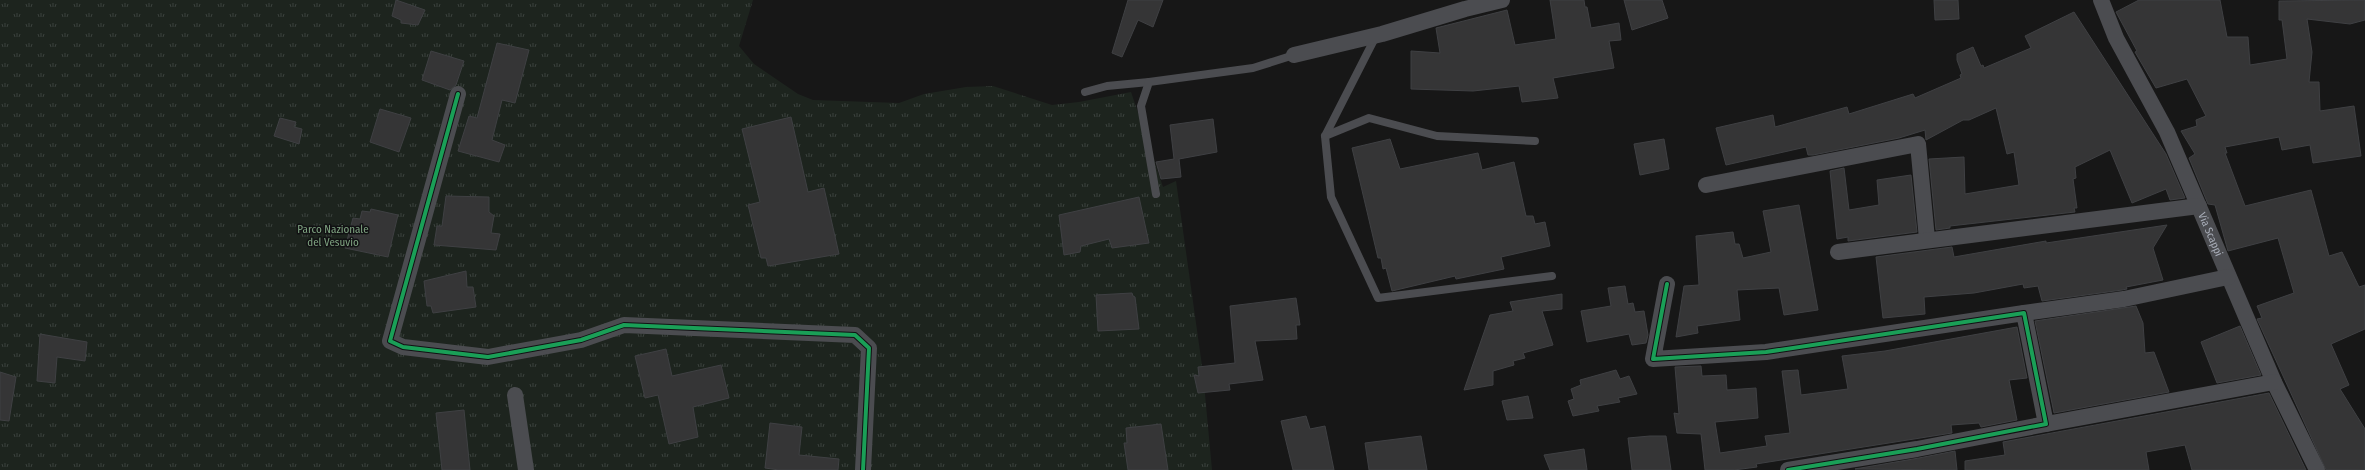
<svg xmlns="http://www.w3.org/2000/svg" width="2365" height="470" viewBox="0 0 2365 470" font-family="'Fira Sans Condensed',sans-serif">
<defs>
<pattern id="park-tufts" width="24" height="20" patternUnits="userSpaceOnUse"><rect width="24" height="20" fill="#1d241e"/><path d="M3 7l-1-3M5 7V3M7 7l1-3M15 17l-1-3M17 17v-4M19 17l1-3" fill="none" stroke="#3b413d"/></pattern>
</defs>
<rect width="100%" height="100%" fill="#171717"/>
<path fill="url(#park-tufts)" d="M0,0H753L739,46L754,64L798,94L813,100L899,103L924,94L966,87L993,86L1052,105L1079,102L1131,92L1163,187L1176,181L1203,373L1212,470H0Z"/>
<g fill="#353536" stroke="#3f4043">
<path d="M396,0L425,10L418,25L401,23V20L392,16Z"/>
<path d="M1128,0H1163L1153,27L1138,20L1122,57L1112,53Z"/>
<path d="M1550,0H1584L1585,7H1587L1591,28L1619,23L1621,40L1609,41L1614,68L1553,78L1558,98L1522,102L1519,86L1473,91L1411,89V51L1440,53L1436,28L1507,10L1515,45L1556,39Z"/>
<path d="M1624,0H1662L1668,18L1632,30Z"/>
<path d="M1934,0H1958L1959,19L1935,20Z"/>
<path d="M2139,0H2220L2227,37H2248L2250,65L2287,59L2282,20H2279V1L2365,0V20L2350,24L2307,19L2312,52L2309,82H2319L2320,111L2354,106L2361,156L2313,163L2310,145L2282,150L2279,137L2225,147L2227,153H2225L2245,206L2311,190L2329,256L2342,252L2359,287L2365,285V329L2331,344L2349,385L2340,389L2365,429V470H2326L2257,319L2262,318L2257,306L2294,293L2278,238L2228,251L2215,205L2208,204L2189,158L2195,154L2181,131L2197,126L2196,120L2206,116L2187,79L2156,88L2135,52L2137,51L2116,12Z"/>
<path d="M2074,12L2166,154L2185,198L2170,200L2166,189L2132,203L2110,150L2075,167L2076,178L2073,179L2077,208H2074L2075,212L1950,226V228L1936,230L1929,159L1964,157L1965,194L2019,185L2014,152L2007,154L1996,108L1969,120H1963L1926,140L1925,130L1899,138L1813,155H1808L1806,147L1726,165L1716,128L1773,115L1775,127L1847,107L1849,114L1913,94L1915,98L1961,78L1960,75L1962,74L1957,60V54L1973,47L1981,66L1983,65L1984,68L2031,48L2025,36Z"/>
<path d="M497,43L529,50L515,103L502,100L492,140L505,145L499,162L458,151L469,116L477,118Z"/>
<path d="M431,51L464,61L456,85L450,90L422,80Z"/>
<path d="M380,109L411,118L399,152L370,142Z"/>
<path d="M791,117L808,192L824,188L839,254L768,266L766,258H761L748,205L760,202L742,129Z"/>
<path d="M280,118L296,122L294,127L302,129L299,144L274,136Z"/>
<path d="M1213,119L1217,152L1179,159L1181,177L1161,179L1156,162L1174,159L1170,125Z"/>
<path d="M1390,139L1400,169L1478,153L1482,170L1514,162L1526,216H1533L1535,224L1545,222L1550,246L1501,257L1504,269L1456,279L1455,276L1392,291L1386,268L1383,269L1381,258H1378L1352,148Z"/>
<path d="M1664,139L1669,169L1640,175L1634,144Z"/>
<path d="M1844,168L1849,210L1879,205L1877,180L1911,175L1917,232L1848,241V237L1837,239L1830,171Z"/>
<path d="M446,196L489,197V212L494,216L491,233L500,234L496,250L434,245L437,226H442Z"/>
<path d="M1139,197L1149,243L1112,248L1109,239L1081,246L1080,252L1064,255L1059,215Z"/>
<path d="M1799,205L1818,310L1784,315L1779,288L1737,290L1740,320L1697,326L1698,333L1676,337L1684,286L1699,285L1696,236L1733,232L1735,244H1739L1743,258L1771,252L1763,211Z"/>
<path d="M371,209L398,215L388,257L345,248L353,218L360,219L362,211L370,212Z"/>
<path d="M2167,225L2153,248L2163,280L2126,287L2127,289L2122,290L2042,301L2038,286L2024,288L2023,284L1974,293L1924,297L1925,314L1883,318L1876,257L1952,247L1954,257L2046,241V243Z"/>
<path d="M466,271L467,287H473L476,307L433,313L431,306H427L424,281Z"/>
<path d="M1625,286L1628,304L1633,303L1635,312L1644,311L1648,335L1646,343L1632,345L1629,334L1587,342L1581,311L1611,306L1608,288Z"/>
<path d="M1132,293L1133,296L1135,297L1139,329L1098,331L1096,295Z"/>
<path d="M1562,294V309L1542,311L1553,345L1523,353L1525,358L1513,361L1514,365L1493,371V385L1464,390L1490,315L1513,311L1510,302Z"/>
<path d="M1296,298L1300,325H1296L1297,339L1255,341L1263,380L1229,384L1230,390L1198,393L1194,375L1199,376L1198,367L1235,363L1230,306Z"/>
<path d="M2136,306L2143,323L2145,353L2154,352L2169,392L2054,413L2035,321Z"/>
<path d="M2240,326L2261,375L2217,383L2201,342Z"/>
<path d="M2017,327L2027,378L2009,380L2017,420L1981,427L1979,423L1951,425L1952,433L1756,464L1757,467L1734,470H1705L1701,434L1677,433L1674,413L1679,414L1675,367L1701,366L1702,376L1726,375L1727,390L1756,388L1758,418L1715,422L1720,453L1767,446L1765,436L1790,433L1782,371L1798,370L1801,395L1848,389L1842,356L1885,351Z"/>
<path d="M40,334L87,342L85,361L57,357L55,383L37,381Z"/>
<path d="M666,349L672,376L721,365L729,398L693,407L698,437L669,444L658,395L645,398L635,356Z"/>
<path d="M1616,370L1620,379L1629,376L1637,394L1618,398L1620,402L1597,406L1599,411L1573,416L1568,401L1574,399L1571,389L1581,385L1580,380Z"/>
<path d="M0,372L16,377L9,421L0,420Z"/>
<path d="M2269,393L2306,470H2192L2185,445L2146,452L2149,470H1965V461L2005,455L2003,442Z"/>
<path d="M1528,396L1533,418L1507,420L1502,401Z"/>
<path d="M464,410L470,470H442L436,413Z"/>
<path d="M1306,416L1310,429L1325,426L1334,470H1293L1281,421Z"/>
<path d="M770,423L802,427L799,455L839,459L838,470H779L765,468Z"/>
<path d="M1161,424L1168,470H1128L1124,443H1127L1126,428Z"/>
<path d="M1421,436L1427,470H1369L1365,443Z"/>
<path d="M1650,436H1666L1671,470H1632L1628,438Z"/>
<path d="M1584,449L1587,470H1550L1544,455Z"/>
<path d="M1955,451L1957,470L1855,469L1919,458Z"/>
</g>
<g fill="none" stroke-linecap="round" stroke-linejoin="round">
<g stroke="#4b4c50" stroke-width="8">
<path d="M1376,36L1325,136L1331,197L1378,298L1552,276"/>
<path d="M1085,92L1107,86L1149,82"/>
<path d="M1325,136L1369,118L1437,136L1535,141"/>
<path d="M1156,194L1141,106L1149,82L1253,68L1294,55"/>
</g>
<g stroke="#4b4c50" stroke-width="16">
<path id="s1" d="M2101,0L2116,38L2167,132L2274,382L2317,470"/>
<path d="M1294,55L1382,34L1465,9L1502,0"/>
<path d="M458,94L390,341L403,347L488,357L581,340L624,325L855,335L869,348L863,470"/>
<path d="M1706,185L1918,144L1927,239"/>
<path d="M1838,252L2199,206"/>
<path d="M1667,284L1653,359L1766,352L2024,313L2046,424L1917,449L1788,470"/>
<path d="M2024,313L2124,299L2228,277"/>
<path d="M515,395L526,470"/>
<path d="M2046,424L2274,382"/>
</g>
<defs>
<g id="cycleway">
<path d="M458,94L390,341L403,347L488,357L581,340L624,325L855,335L869,348L863,470"/>
<path d="M1667,284L1653,359L1766,352L2024,313L2046,424L1917,449L1788,470"/>
</g>
</defs>
<use href="#cycleway" stroke="#111113" stroke-width="6"/>
<use href="#cycleway" stroke="#1a9f57" stroke-width="4"/>
</g>
<g text-anchor="middle" stroke-width="3" stroke-linejoin="round" paint-order="stroke">
<g font-size="11" fill="#7fa381" stroke="#111113">
<text x="333" y="233">Parco Nazionale<tspan x="333" dy="13">del Vesuvio</tspan></text>
</g>
<g font-size="11" fill="#a8adb8" stroke="#111113">
<text dy="4" stroke="none"><textPath href="#s1" startOffset="259">Via Scappi</textPath></text>
</g>
</g>
</svg>
